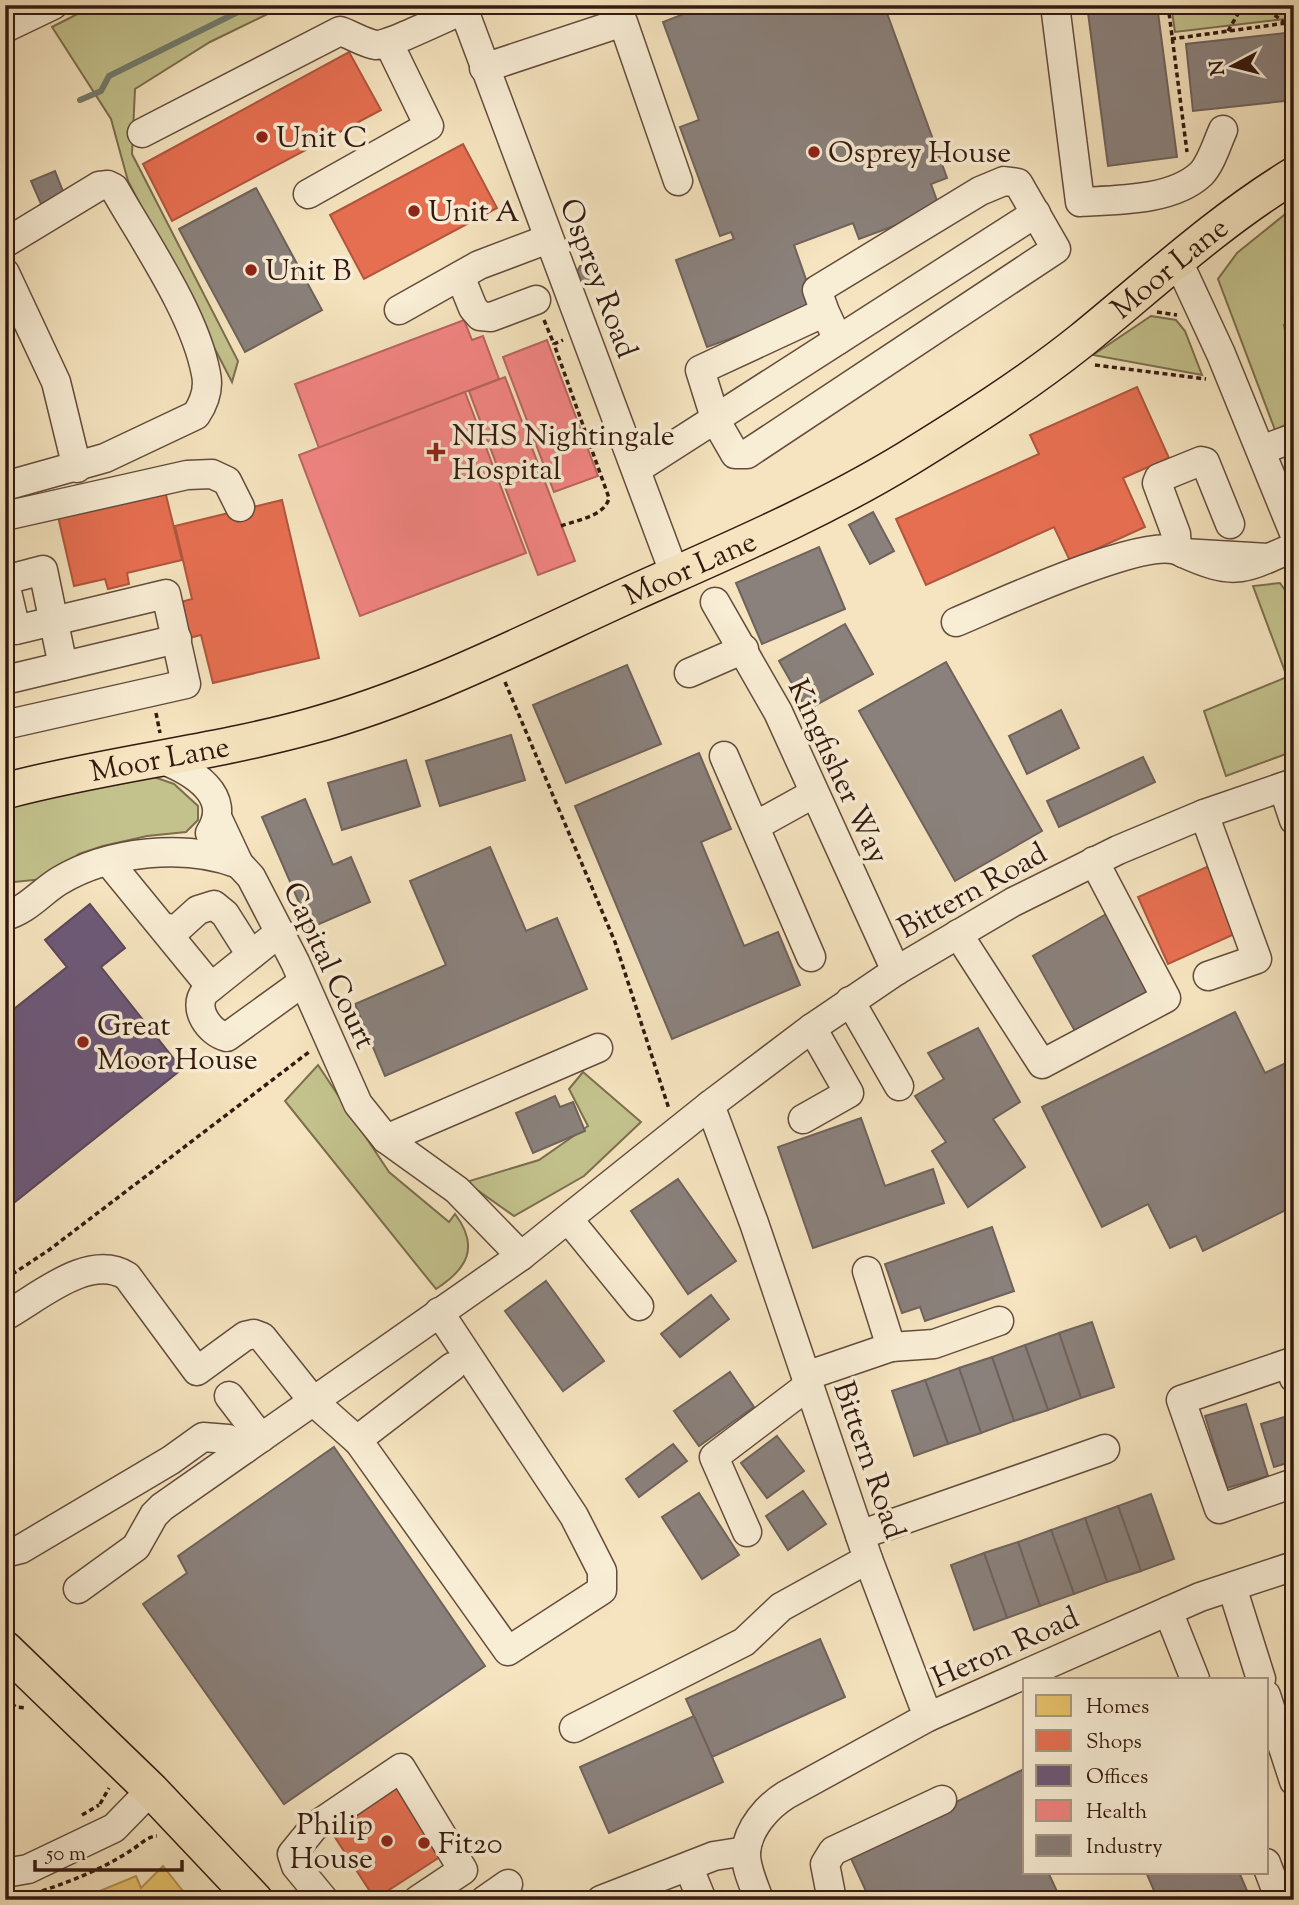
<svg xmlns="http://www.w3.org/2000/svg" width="1299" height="1905" viewBox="0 0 1299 1905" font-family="'Sorts Mill Goudy',serif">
<rect width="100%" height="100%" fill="#f5e4bf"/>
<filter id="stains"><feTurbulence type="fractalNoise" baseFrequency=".00286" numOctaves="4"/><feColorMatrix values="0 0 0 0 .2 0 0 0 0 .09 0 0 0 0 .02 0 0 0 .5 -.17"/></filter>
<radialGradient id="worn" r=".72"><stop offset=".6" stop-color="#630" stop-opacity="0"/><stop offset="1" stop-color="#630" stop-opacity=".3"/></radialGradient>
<g fill="#c3c28d" stroke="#7c6e4e" stroke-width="2">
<path d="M95,5H286L210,42L135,89L132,154L238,361L232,382L128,181L111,119L52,27Z"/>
<path d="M1171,5H1294V18L1175,32Z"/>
<path d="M1294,207V324L1284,325L1294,376V421L1275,430L1218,279L1237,253Z"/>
<path d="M1151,316L1176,320L1185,331L1202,375L1093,355Z"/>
<path d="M1280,583L1294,603V751L1226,776L1204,711L1287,677L1253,586Z"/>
<path d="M154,777L174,784L198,806V820L186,832L147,836L103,846L79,854L43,879L5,883V808L34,798Z"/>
<path d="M318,1065L389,1172L449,1222L455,1214C480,1247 467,1269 436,1289L285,1101Z"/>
<path d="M583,1072L641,1122L584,1176L514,1216L466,1182L539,1160L588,1126L569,1089Z"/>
</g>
<path fill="#e9c46a" stroke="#b3914f" stroke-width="2" d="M163,1866L190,1900H78L136,1876L141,1888Z"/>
<g fill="#e76f51" stroke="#b1553e" stroke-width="2">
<path d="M349,52L381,110L172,221L143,164Z"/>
<path d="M463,144L497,208L364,279L330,215Z"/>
<path d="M1137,387L1169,458L1123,478L1145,527L1070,561L1054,527L926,585L896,519L1039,454L1030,435Z"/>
<path d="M164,487L182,560L127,573L129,584L108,589L105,579L74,586L57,512Z"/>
<path d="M282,500L319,658L213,683L201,635L189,638L181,602L192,599L175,526Z"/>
<path d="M1209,866L1239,932L1168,964L1138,897Z"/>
<path d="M399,1782L446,1853L375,1899L329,1828Z"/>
</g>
<path fill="#6d597a" stroke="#5c465a" stroke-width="2" d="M90,904L125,948L101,967L182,1069L5,1210V1016L67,967L45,940Z"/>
<g fill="#f28482" stroke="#b96460" stroke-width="2">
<path d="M464,320L472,340L483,336L499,379L319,448L295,384Z"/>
<path d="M547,340L598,476L554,492L503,357Z"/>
<path d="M505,377L575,561L538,575L469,391Z"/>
<path d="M465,392L526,553L360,616L299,455Z"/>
</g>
<g fill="#8a817c" stroke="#70625c" stroke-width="2">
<path d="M707,5H884L947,178L931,184L940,209L859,239L853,223L794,245L816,308L707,347L676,260L734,239L731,232L720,236L680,127L699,120L663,22Z"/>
<path d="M1087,5H1157L1177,157L1108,166Z"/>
<path d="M1294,32V100L1193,111L1186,44Z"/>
<path d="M55,171L64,194L41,204L31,181Z"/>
<path d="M256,188L322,310L245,352L179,229Z"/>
<path d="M592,263L597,279L585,283L579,281L577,272L580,266Z"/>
<path d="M873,512L894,551L870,564L849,525Z"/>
<path d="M819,547L845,609L762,644L736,583Z"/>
<path d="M845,624L873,674L807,710L779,661Z"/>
<path d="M946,662L1042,831L955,881L859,711Z"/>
<path d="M627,665L661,744L566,783L533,705Z"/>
<path d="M1061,710L1079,748L1027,774L1009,736Z"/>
<path d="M511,735L525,780L440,806L426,761Z"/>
<path d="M699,753L731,829L701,842L744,946L778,932L800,985L672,1039L575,806Z"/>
<path d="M1143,757L1155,782L1059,827L1047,801Z"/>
<path d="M406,760L420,806L342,830L328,783Z"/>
<path d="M305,799L333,865L351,857L370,902L310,928L262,817Z"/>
<path d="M490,847L526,931L557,918L587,989L385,1076L355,1004L446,965L410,881Z"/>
<path d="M1108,913L1152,991L1076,1033L1033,956Z"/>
<path d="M1235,1012L1265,1073L1294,1059V1139L1291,1140L1294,1206L1203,1251L1196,1236L1170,1248L1148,1204L1102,1227L1042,1107Z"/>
<path d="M978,1028L1020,1102L993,1119L1025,1167L968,1207L932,1151L946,1142L915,1096L944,1079L928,1053Z"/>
<path d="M555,1096L560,1107L573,1102L585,1131L533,1153L516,1113Z"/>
<path d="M861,1118L885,1186L933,1169L944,1203L813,1248L778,1147Z"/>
<path d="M678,1179L736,1261L688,1294L631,1211Z"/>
<path d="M992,1227L1014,1291L925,1321L920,1307L902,1313L885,1264Z"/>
<path d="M546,1281L604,1361L563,1391L505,1311Z"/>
<path d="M711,1295L729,1319L680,1357L661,1334Z"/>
<path d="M1092,1322L1114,1387L1081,1398L1059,1333Z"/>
<path d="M1059,1333L1081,1398L1048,1410L1025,1345Z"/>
<path d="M1025,1345L1048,1410L1014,1421L992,1357Z"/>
<path d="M992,1357L1014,1421L981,1433L959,1368Z"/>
<path d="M959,1368L981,1433L948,1444L925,1380Z"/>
<path d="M730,1372L754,1407L699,1446L674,1411Z"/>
<path d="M925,1380L948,1444L914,1456L892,1391Z"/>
<path d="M1246,1404L1268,1476L1227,1488L1205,1416Z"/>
<path d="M1294,1414V1461L1274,1467L1261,1424Z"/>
<path d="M777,1436L804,1471L767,1498L741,1463Z"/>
<path d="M673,1444L687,1461L639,1497L626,1479Z"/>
<path d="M334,1447L485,1666L284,1804L143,1604L187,1573L178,1556Z"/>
<path d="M803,1491L826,1524L788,1550L766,1516Z"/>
<path d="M699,1493L739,1555L702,1579L662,1517Z"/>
<path d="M1151,1494L1174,1559L1141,1571L1118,1506Z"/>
<path d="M1118,1506L1141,1571L1107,1582L1085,1518Z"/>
<path d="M1085,1518L1107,1582L1074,1594L1051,1530Z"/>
<path d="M1051,1530L1074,1594L1040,1606L1018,1542Z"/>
<path d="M1018,1542L1040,1606L1007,1618L984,1553Z"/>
<path d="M984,1553L1007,1618L974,1630L951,1565Z"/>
<path d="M820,1639L845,1697L712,1757L686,1699Z"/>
<path d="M694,1716L723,1782L609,1833L580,1767Z"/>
<path d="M1024,1769V1872H1048L1061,1900H870L849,1854Z"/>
<path d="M1146,1872H1239L1251,1900H1158Z"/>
</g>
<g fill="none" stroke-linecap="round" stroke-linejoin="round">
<path stroke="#727d6f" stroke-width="6" d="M80,100L101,91L109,76L252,5"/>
<defs>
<g id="minor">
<path d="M462,5L675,575"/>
<path d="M1055,5L1080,202C1117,200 1172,201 1201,174C1211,164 1217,143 1223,130"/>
<path d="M5,28L53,5"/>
<path d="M484,68L623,22L678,181"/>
<path d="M142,133L340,31C352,35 364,43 376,45C385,47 448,16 463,10"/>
<path d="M308,194L429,126L389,44"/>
<path d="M5,243L99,186L108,185L114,188C144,241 195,314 206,374C209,388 204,403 196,415L105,458L5,486"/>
<path d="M1177,259L1221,354L1294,533"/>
<path d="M5,273L56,382L77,468"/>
<path d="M460,276L473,308L480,316L491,317L536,300"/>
<path d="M399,310L479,265L548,239"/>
<path d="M825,312L817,290L980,191L1004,181L1018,183L1056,249L747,454H735L716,421L700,370L825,312L838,340"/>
<path d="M1261,450L1294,438"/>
<path d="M637,469L1036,213"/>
<path d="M5,516L187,475L212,474L227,481L240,507"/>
<path d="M1177,549L1176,534L1157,483L1159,478L1201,461L1205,462L1230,524"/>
<path d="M1268,558L1183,553C1236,577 1244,569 1294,547"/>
<path d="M5,580L43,570L63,666"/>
<path d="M5,583L16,630L166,594L186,684L13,723L5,719"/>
<path d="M715,602L778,712L896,971"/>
<path d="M956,622C995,606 1151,532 1183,553"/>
<path d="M689,673L744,649"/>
<path d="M5,680L177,639"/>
<path d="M724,756L811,957"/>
<path d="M161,759C192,771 234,795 210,833"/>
<path d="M1283,787L1294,820"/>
<path d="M1204,814L1257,959L1208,976"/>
<path d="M217,817L239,864L251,877L295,962L358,1104L386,1139L457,1190L521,1256"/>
<path d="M755,826L813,794"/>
<path d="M108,861L211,987"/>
<path d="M5,916C27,910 40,893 59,881C109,851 185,843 239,864"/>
<path d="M165,928L177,929L198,910L214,905L225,914L251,955"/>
<path d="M280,932L205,992C192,1008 209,1033 227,1037L303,982"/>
<path d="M958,934L1042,1064L1166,998L1094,861"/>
<path d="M850,1001L899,1086"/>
<path d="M710,1105L754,1223L868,1559L928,1717"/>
<path d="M803,1119L849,1093L812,1028"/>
<path d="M386,1139L598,1048"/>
<path d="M569,1220L639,1306"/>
<path d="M5,1316C38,1298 89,1252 127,1276L197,1371L245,1336L254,1334L262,1337L314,1402L359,1442L508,1651L602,1590V1571L574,1516L439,1312"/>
<path d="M891,1347L934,1344L999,1321"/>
<path d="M806,1376L891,1347L867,1271"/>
<path d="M1294,1378L1289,1363L1181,1400L1219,1509L1294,1483"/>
<path d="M229,1396L261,1438"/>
<path d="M357,1440L452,1367"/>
<path d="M747,1532L714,1457L809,1385"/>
<path d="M860,1535L1105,1449"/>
<path d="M5,1553L21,1549L171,1460L203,1437L228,1439L245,1449"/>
<path d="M1232,1587L1261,1679"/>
<path d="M78,1589L136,1547L154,1515L162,1507L521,1256L710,1105L812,1028L896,971L1013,902L1118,850L1204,814L1294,783"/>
<path d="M1168,1611L1195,1679"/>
<path d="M1266,1695L1294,1781"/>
<path d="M574,1728L744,1642L781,1607L868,1559"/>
<path d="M1266,1863L1280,1900"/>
<path d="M689,1868L702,1900"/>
<path d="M5,1873L28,1869L114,1828L151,1790"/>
<path d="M324,1900L296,1866L292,1854L314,1827L401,1768L463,1870L418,1900"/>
<path d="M485,1900L508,1884"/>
<path d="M601,1900L714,1856L746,1851"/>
<path d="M759,1900C754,1885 745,1867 746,1852C748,1828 768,1806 786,1795L928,1717L1200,1597L1294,1566"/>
<path d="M832,1900L825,1864L833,1851L942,1800"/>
</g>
<g id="major">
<path id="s1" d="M5,791C106,764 210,754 311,726C424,695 527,641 633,593C727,551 820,512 907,459C967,422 1027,384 1082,340C1152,283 1217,222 1294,175"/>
<path d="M5,1649L151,1790L255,1900"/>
</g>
</defs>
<use href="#minor" stroke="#644c3c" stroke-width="31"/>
<use href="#major" stroke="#341910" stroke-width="38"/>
<g stroke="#341910" stroke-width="3.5" stroke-dasharray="5 3.5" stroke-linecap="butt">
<path d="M1168,5L1187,152"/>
<path d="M1261,5L1285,23"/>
<path d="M1228,31L1243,5"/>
<path d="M1171,39L1294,22"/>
<path d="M1157,312L1177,315"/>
<path d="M544,320L554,344"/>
<path d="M1095,365L1206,379"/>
<path d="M561,526C577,520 605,516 609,498L554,344L563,340"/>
<path d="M505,682L615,942L669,1109"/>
<path d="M156,713L160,733"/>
<path d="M5,1279L49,1250L309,1052"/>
<path d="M5,1698L16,1707L26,1708"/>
<path d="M100,1804L109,1788"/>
<path d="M82,1815L99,1805"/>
<path d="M42,1891C74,1880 105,1868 133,1849C141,1844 148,1836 157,1836"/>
</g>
<use href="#minor" stroke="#f8edd5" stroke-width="28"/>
<use href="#major" stroke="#f5e4bf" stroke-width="35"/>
</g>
<g fill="#8f2418" stroke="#f8edd5" stroke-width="2.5">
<circle cx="262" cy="137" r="7"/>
<circle cx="814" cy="152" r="7"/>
<circle cx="414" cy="211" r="7"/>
<circle cx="251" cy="270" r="7"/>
<path d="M432.5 441.5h7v7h7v7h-7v7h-7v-7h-7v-7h7z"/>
<circle cx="83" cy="1042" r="7"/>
<circle cx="387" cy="1841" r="7"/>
<circle cx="424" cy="1843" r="7"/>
</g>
<g text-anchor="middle" stroke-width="7" stroke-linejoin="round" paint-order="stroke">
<g font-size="30" fill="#341910" stroke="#f8edd5" text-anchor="start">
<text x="276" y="147">Unit C</text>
<text x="828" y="162">Osprey House</text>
<text x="428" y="221">Unit A</text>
<text x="265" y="280">Unit B</text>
<text x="452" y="445">NHS Nightingale<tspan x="452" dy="34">Hospital</tspan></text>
<text x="97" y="1035">Great<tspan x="97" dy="34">Moor House</tspan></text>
<text x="373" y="1834" text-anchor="end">Philip<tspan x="373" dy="34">House</tspan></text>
<text x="438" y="1853">Fit20</text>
</g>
<g font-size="30" fill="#341910" stroke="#f8edd5">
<text dy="10" stroke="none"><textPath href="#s1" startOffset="1292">Moor Lane</textPath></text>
<text transform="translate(599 278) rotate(69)" y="10">Osprey Road</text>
<text dy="10" stroke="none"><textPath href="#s1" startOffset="724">Moor Lane</textPath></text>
<text dy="10" stroke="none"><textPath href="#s1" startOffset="158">Moor Lane</textPath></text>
<text transform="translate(839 771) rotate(65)" y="10">Kingfisher Way</text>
<text transform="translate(972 890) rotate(-29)" y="10">Bittern Road</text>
<text transform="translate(330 965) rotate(65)" y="10">Capital Court</text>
<text transform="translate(870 1460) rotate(71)" y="10">Bittern Road</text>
<text transform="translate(1005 1647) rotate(-24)" y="10">Heron Road</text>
</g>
</g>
<rect width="1299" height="1905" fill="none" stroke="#f5e4bf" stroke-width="28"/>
<rect x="7" y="7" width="1285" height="1891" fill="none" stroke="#341910" stroke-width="3.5"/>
<rect x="14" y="14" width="1271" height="1877" fill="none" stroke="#341910" stroke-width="2"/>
<rect x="1023" y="1678" width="245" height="196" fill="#f8edd5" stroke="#aa9886" stroke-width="2"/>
<rect x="1036" y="1695" width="35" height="21" fill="#e9c46a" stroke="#aa9886" stroke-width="2"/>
<text x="1086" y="1713" font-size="21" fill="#341910">Homes</text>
<rect x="1036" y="1730" width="35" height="21" fill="#e76f51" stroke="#aa9886" stroke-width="2"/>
<text x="1086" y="1748" font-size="21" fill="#341910">Shops</text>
<rect x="1036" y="1765" width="35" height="21" fill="#6d597a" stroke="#aa9886" stroke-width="2"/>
<text x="1086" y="1783" font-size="21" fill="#341910">Offices</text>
<rect x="1036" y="1800" width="35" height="21" fill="#f28482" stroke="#aa9886" stroke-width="2"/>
<text x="1086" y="1818" font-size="21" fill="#341910">Health</text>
<rect x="1036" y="1835" width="35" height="21" fill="#8a817c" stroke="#aa9886" stroke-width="2"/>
<text x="1086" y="1853" font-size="21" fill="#341910">Industry</text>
<g transform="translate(1233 66) rotate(263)" stroke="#f8edd5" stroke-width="5" paint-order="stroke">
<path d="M0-5L12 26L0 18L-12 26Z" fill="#341910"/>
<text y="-10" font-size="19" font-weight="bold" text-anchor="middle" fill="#341910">N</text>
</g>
<path d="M35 1860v10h147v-10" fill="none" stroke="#341910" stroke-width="3.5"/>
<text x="46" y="1860" font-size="21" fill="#341910" stroke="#f8edd5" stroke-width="5" paint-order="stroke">50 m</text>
<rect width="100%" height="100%" filter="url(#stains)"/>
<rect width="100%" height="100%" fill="url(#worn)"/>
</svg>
